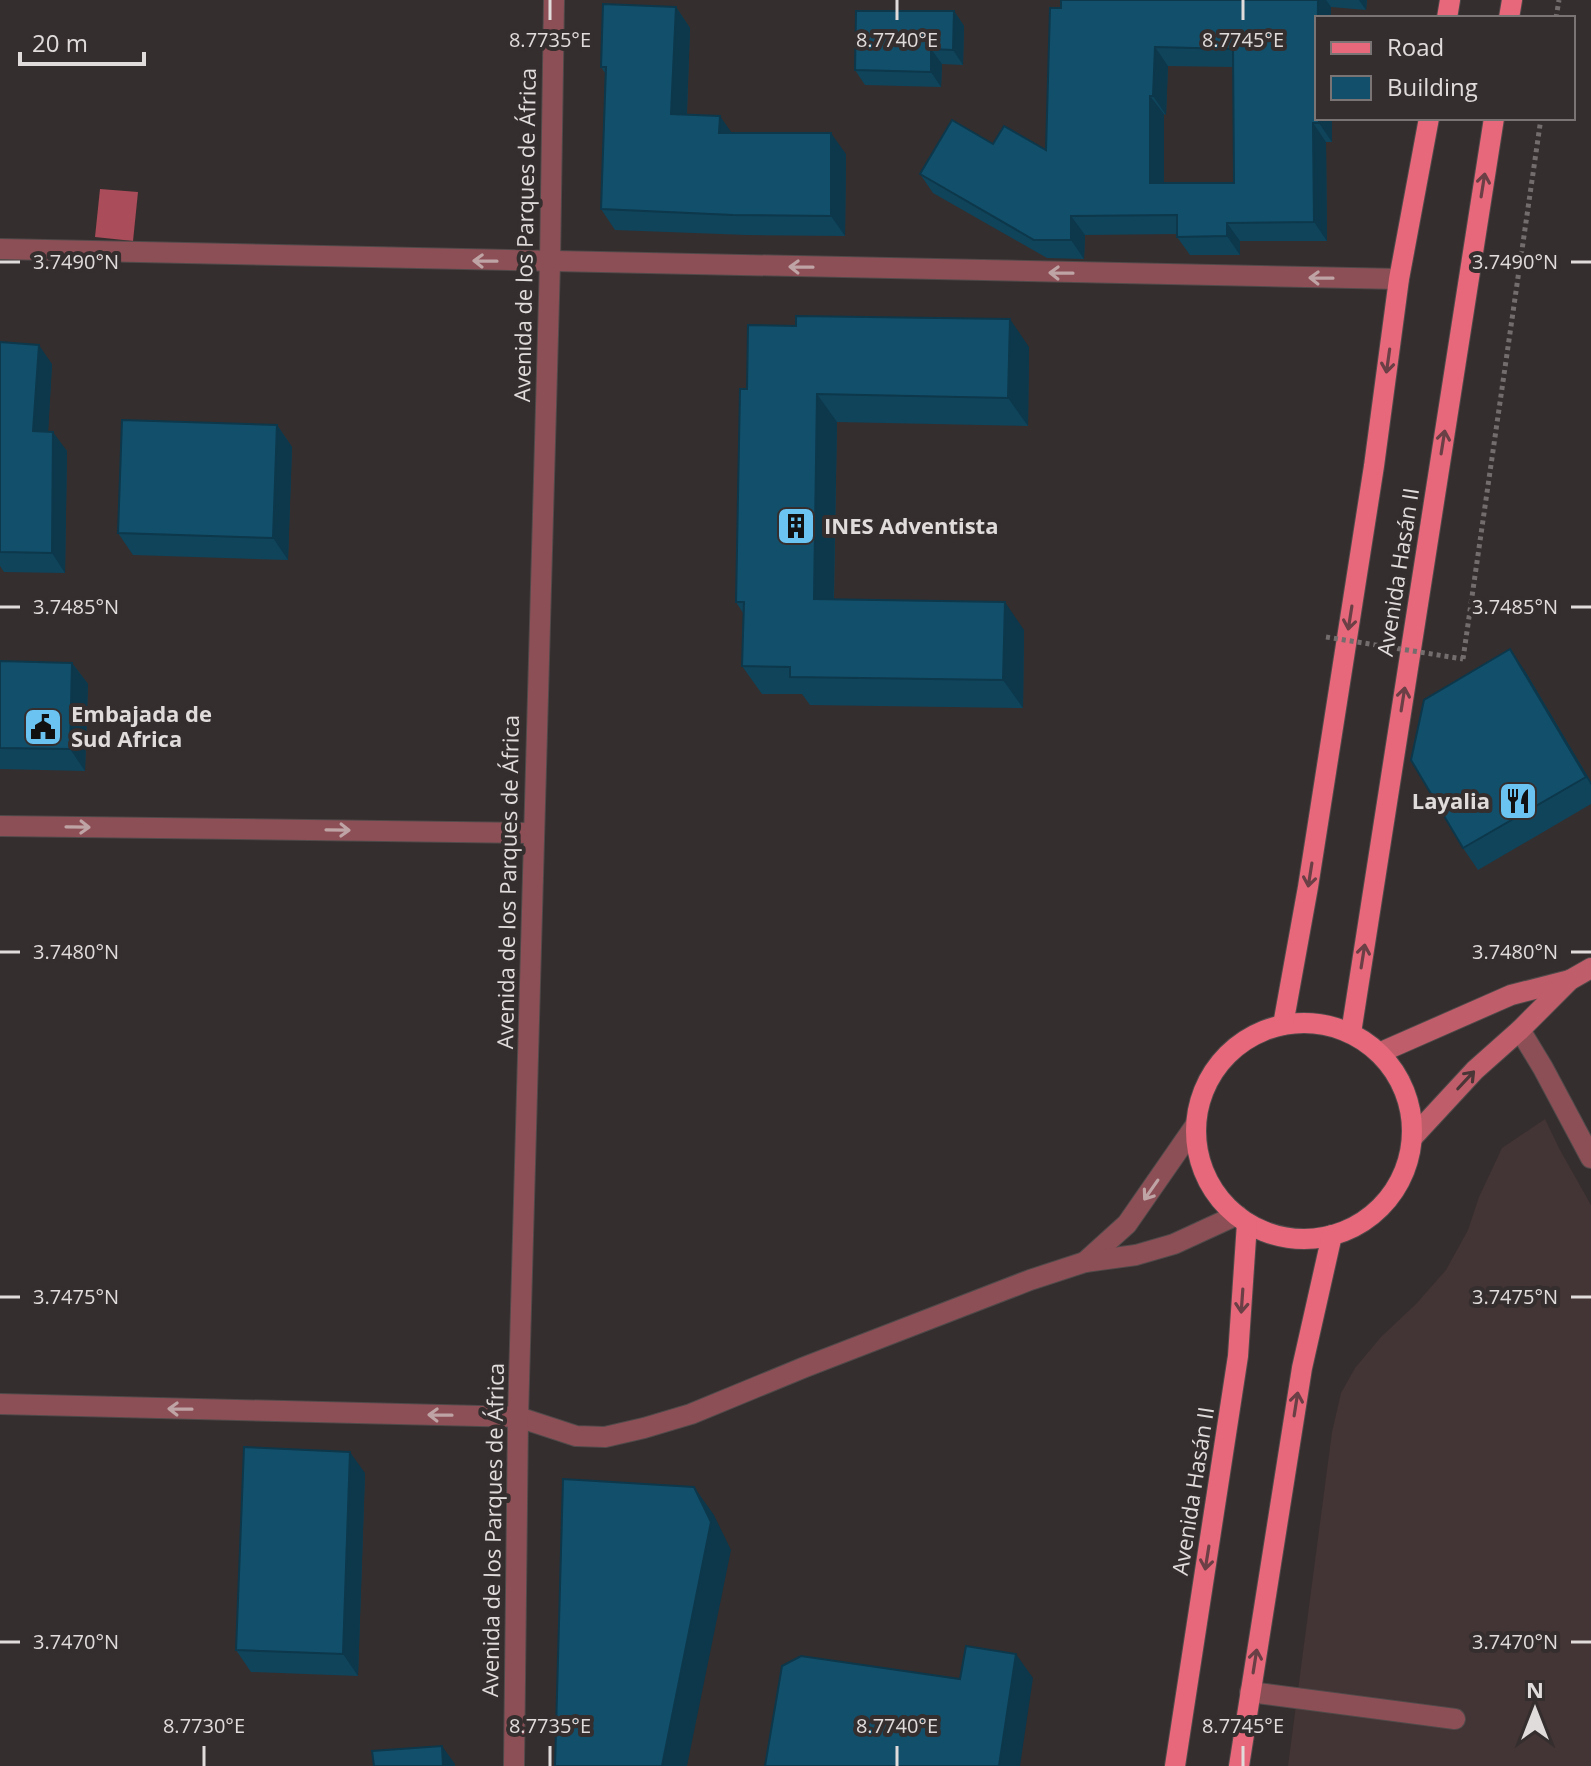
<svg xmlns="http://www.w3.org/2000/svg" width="1591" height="1766" viewBox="0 0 1591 1766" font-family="'Open Sans',sans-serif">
<rect width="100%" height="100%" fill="#352e2e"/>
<path fill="#433435" d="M1545,1119L1560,1150L1591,1205V1766H1288L1332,1432L1341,1393L1355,1368L1381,1337L1416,1304L1446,1270L1468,1230L1479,1197L1502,1148Z"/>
<path fill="#aa4c59" d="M100,189L138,192L133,241L95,237Z"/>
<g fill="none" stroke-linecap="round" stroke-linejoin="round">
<defs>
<path id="service" d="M1250,1692L1455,1719"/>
<g id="minor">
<path d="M0,826L533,833"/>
<path d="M1520,1030L1543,1068L1591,1158"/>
<path d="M1085,1262L1127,1224L1195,1126"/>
<path d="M0,1404L518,1417L576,1436L605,1437L644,1428L691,1414L805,1367L1030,1280L1085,1262L1136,1255L1174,1244L1237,1215"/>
<path d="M514,1766L518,1417L550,262L554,0"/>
</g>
<path id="tertiary" d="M0,249L1399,279"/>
<g id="secondary">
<path d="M1379,1053L1511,995L1570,980"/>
<path d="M1413,1137L1475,1070L1520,1030L1570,980L1591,968"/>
</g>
<g id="primary">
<path d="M1447,18L1450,0"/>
<path d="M1509,18L1512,0"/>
<circle cx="1304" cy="1131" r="108"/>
<path d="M1283,1025L1308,887L1374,466L1399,279L1429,118"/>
<path d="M1351,1033L1494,118"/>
<path d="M1175,1766L1238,1356L1247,1223"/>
<path d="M1239,1766L1302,1368L1332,1235"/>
</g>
</defs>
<use href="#service" stroke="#514a4a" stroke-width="22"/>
<use href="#minor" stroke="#514a4a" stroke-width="22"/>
<use href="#tertiary" stroke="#514a4a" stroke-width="22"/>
<use href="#secondary" stroke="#514a4a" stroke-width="22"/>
<use href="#primary" stroke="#514a4a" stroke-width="22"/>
<g stroke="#736d6d" stroke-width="5" stroke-dasharray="4 4" stroke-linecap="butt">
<path d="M1556,18L1559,0"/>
<path d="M1463,659L1541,118"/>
</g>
<use href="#service" stroke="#8d4f56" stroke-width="20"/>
<use href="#minor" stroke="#8d4f56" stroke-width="20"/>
<use href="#tertiary" stroke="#8d4f56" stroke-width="20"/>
<use href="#secondary" stroke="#bf5e6a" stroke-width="20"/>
<use href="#primary" stroke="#e6687a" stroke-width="20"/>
<path stroke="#736d6d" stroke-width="5" stroke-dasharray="4 4" stroke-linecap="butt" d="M1326,637L1463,659"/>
</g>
<g fill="#0f445b" fill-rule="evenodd">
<path d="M1061,0H1367L1366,10L1331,7L1317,118H1332V142H1326L1327,241H1240V255H1190L1177,237V234L1085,235L1084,259L1047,258L933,193L920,174L993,144L1046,150ZM1168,66L1233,67L1234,183H1164V114L1166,115Z"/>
<path d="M676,7L690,28L687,114L732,133L846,154L845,236L747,235L615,230L601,209L605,73L601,67Z"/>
<path d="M954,11L964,26L963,65L942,64L941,87L865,85L855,70Z"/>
<path d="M0,342L52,364L48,431L67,451L65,573L4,572L0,566Z"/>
<path d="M1029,347L1028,426L837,422L834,599L1024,630L1023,708L810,705L802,694H762L742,666L743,613L736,602L747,389Z"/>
<path d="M277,425L292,447L288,560L133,555L118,533Z"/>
<path d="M0,661L72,663L88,684L85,771L0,769Z"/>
<path d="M1525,671L1591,782V804L1478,870L1463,848Z"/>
<path d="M365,1473L358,1676L251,1672L236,1650Z"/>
</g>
<g fill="#0d374a">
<path d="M1318,0H1326L1331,7V18H1318Z"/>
<path d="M1359,0H1367L1366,10Z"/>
<path d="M676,7L690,28L686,134L671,114Z"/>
<path d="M954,11L964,26L963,65L953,50Z"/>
<path d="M1155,47L1168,66L1166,115L1153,96Z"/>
<path d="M931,49L942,64L941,87L931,72Z"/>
<path d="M1150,96L1164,114V202L1150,183Z"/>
<path d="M720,116L734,136L719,133Z"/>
<path d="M1319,118H1332V142L1319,123Z"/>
<path d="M1313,123L1326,142L1327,241L1314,222Z"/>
<path d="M831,133L846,154L845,236L831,216Z"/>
<path d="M1071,216L1085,235L1084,259L1071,240Z"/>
<path d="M1227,223L1240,241V255L1227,236Z"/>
<path d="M1010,319L1029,347L1028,426L1008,398Z"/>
<path d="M39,345L52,364L47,451L33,431Z"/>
<path d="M817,394L837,422L833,627L814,599Z"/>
<path d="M277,425L292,447L288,560L273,538Z"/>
<path d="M53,432L67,451L65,573L52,553Z"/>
<path d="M1005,602L1024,630L1023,708L1003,680Z"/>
<path d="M1510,649L1525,671L1591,782V785Z"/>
<path d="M72,663L88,684L85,771L70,749Z"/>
<path d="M350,1452L365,1473L358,1676L343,1654Z"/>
<path d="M694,1487L714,1515L731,1550L687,1766H662Z"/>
<path d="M1016,1654L1033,1678L1020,1766H999Z"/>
<path d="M442,1746L455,1764V1766H443Z"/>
</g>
<g fill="#124f6a" stroke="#0d374a" stroke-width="2" fill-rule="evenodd">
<path d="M1061,0H1318L1317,118H1319V123H1313L1314,222L1227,223V236L1177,237V215L1071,216V240H1034L920,174L952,120L993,144L1004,126L1046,150L1050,8H1061ZM1155,47L1233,49L1234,183H1150V96H1153Z"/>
<path d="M603,4L676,7L671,114L720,116L719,133H831V216L733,215L601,209L606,67H601Z"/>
<path d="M856,11H954L953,50L931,49V72L855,70Z"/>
<path d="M796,316L1010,319L1008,398L817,394L814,599L1005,602L1003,680L790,677V667L742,666L744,602H736L740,389H747L748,325L796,326Z"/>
<path d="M0,342L39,345L33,431L53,432L52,553L0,552Z"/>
<path d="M122,420L277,425L273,538L118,533Z"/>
<path d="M1510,649L1586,777L1463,848L1411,760L1424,700Z"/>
<path d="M0,661L72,663L70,749L0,748Z"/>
<path d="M244,1447L350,1452L343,1654L236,1650Z"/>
<path d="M563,1479L694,1487L711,1522L662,1766H555Z"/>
<path d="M966,1646L1016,1654L999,1766H765L782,1666L801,1656L960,1679Z"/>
<path d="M442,1746L443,1766H374L372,1751Z"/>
</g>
<defs><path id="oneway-shaft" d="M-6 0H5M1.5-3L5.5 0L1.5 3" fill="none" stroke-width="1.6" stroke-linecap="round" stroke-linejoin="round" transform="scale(2)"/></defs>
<g stroke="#6a3f45">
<use href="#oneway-shaft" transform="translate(1483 185) rotate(-81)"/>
<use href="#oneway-shaft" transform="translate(1388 361) rotate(98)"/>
<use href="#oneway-shaft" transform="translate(1443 442) rotate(-81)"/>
<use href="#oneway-shaft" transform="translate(1350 618) rotate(99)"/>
<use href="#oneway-shaft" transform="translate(1403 699) rotate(-81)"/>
<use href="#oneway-shaft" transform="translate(1310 875) rotate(99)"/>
<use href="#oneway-shaft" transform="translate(1363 956) rotate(-81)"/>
<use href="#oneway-shaft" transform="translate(1242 1301) rotate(94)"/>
<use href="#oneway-shaft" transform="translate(1296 1404) rotate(-81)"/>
<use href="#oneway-shaft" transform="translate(1207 1558) rotate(99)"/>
<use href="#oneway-shaft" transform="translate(1255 1661) rotate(-81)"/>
</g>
<g stroke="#bfa4a6">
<use href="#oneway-shaft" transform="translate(485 261) rotate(-179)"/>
<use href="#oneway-shaft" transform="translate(801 267) rotate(-179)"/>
<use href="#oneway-shaft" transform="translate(1061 273) rotate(-179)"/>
<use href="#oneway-shaft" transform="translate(1321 278) rotate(-179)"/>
<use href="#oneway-shaft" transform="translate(78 827) rotate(1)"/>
<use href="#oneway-shaft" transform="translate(338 830) rotate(1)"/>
<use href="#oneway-shaft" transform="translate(1151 1190) rotate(125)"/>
<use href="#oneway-shaft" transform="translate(180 1409) rotate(-179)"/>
<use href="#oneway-shaft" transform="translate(440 1415) rotate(-179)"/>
</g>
<use stroke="#4a3537" href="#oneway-shaft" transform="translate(1466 1080) rotate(-47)"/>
<path fill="none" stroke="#e1dcdc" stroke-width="3" d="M550,0V20M897,0V20M1243,0V20M0,262H20M1571,262H1591M0,607H20M1571,607H1591M0,952H20M1571,952H1591M0,1297H20M1571,1297H1591M0,1642H20M1571,1642H1591M204,1746V1766M550,1746V1766M897,1746V1766M1243,1746V1766"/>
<defs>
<symbol id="building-square" viewBox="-11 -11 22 22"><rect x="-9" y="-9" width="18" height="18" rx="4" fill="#6ac3f1" stroke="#352e2e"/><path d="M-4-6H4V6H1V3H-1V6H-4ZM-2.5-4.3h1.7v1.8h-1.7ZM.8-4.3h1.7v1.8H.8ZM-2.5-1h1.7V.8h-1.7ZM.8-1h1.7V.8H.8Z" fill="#111"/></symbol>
<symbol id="civic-square" viewBox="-11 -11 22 22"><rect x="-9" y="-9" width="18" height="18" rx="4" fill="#6ac3f1" stroke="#352e2e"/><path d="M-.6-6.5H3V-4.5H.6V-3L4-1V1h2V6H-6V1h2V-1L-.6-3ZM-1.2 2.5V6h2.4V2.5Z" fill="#111"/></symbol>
<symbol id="restaurant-square" viewBox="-11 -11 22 22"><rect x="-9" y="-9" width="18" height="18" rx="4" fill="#6ac3f1" stroke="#352e2e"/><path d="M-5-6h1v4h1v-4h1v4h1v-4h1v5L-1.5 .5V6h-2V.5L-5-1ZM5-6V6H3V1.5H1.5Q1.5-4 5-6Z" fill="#111"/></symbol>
</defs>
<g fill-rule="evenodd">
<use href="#building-square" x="774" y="504" width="44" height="44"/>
<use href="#civic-square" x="21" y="705" width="44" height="44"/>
<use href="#restaurant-square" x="1496" y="779" width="44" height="44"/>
</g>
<g text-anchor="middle" stroke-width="8" stroke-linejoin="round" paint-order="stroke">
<g font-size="22" fill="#e1dcdc" stroke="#352e2e">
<text transform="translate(525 235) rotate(-89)" y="8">Avenida de los Parques de África</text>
<text transform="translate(1398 572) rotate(-81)" y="8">Avenida Hasán II</text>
<text transform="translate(508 882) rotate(-89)" y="8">Avenida de los Parques de África</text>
<text transform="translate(1193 1491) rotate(-81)" y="8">Avenida Hasán II</text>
<text transform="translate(493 1530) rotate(-89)" y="8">Avenida de los Parques de África</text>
</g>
<g font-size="22" font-weight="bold" fill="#e1dcdc" stroke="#352e2e" text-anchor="start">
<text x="824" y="534">INES Adventista</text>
<text x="71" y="722">Embajada de<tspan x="71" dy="25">Sud Africa</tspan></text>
<text x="1490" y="809" text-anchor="end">Layalia</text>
</g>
</g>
<g font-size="20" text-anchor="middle" fill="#e1dcdc" stroke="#352e2e" stroke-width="8" stroke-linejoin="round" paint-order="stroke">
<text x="550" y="47">8.7735°E</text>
<text x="897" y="47">8.7740°E</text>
<text x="1243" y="47">8.7745°E</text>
<text x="76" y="269">3.7490°N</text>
<text x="1515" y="269">3.7490°N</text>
<text x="76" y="614">3.7485°N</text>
<text x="1515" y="614">3.7485°N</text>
<text x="76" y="959">3.7480°N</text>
<text x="1515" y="959">3.7480°N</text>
<text x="76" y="1304">3.7475°N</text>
<text x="1515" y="1304">3.7475°N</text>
<text x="76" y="1649">3.7470°N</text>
<text x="1515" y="1649">3.7470°N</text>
<text x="204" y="1733">8.7730°E</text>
<text x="550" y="1733">8.7735°E</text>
<text x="897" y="1733">8.7740°E</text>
<text x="1243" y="1733">8.7745°E</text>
</g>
<rect x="1315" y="16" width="260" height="104" fill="#352e2e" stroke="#7a7474" stroke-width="2"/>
<rect x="1331" y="42" width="40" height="12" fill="#e6687a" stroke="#7a7474" stroke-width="2"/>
<text x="1387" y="56" font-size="24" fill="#e1dcdc">Road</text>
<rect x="1331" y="76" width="40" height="24" fill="#124f6a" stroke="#7a7474" stroke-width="2"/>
<text x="1387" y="96" font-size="24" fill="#e1dcdc">Building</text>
<g transform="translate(1535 1710)" stroke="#352e2e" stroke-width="6" paint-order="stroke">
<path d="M0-6L14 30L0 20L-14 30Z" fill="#e1dcdc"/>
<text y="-12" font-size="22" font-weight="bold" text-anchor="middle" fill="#e1dcdc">N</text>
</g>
<path d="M20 52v12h124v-12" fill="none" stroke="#e1dcdc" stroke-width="4"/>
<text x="32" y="52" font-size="24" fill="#e1dcdc" stroke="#352e2e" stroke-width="6" paint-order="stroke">20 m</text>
</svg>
